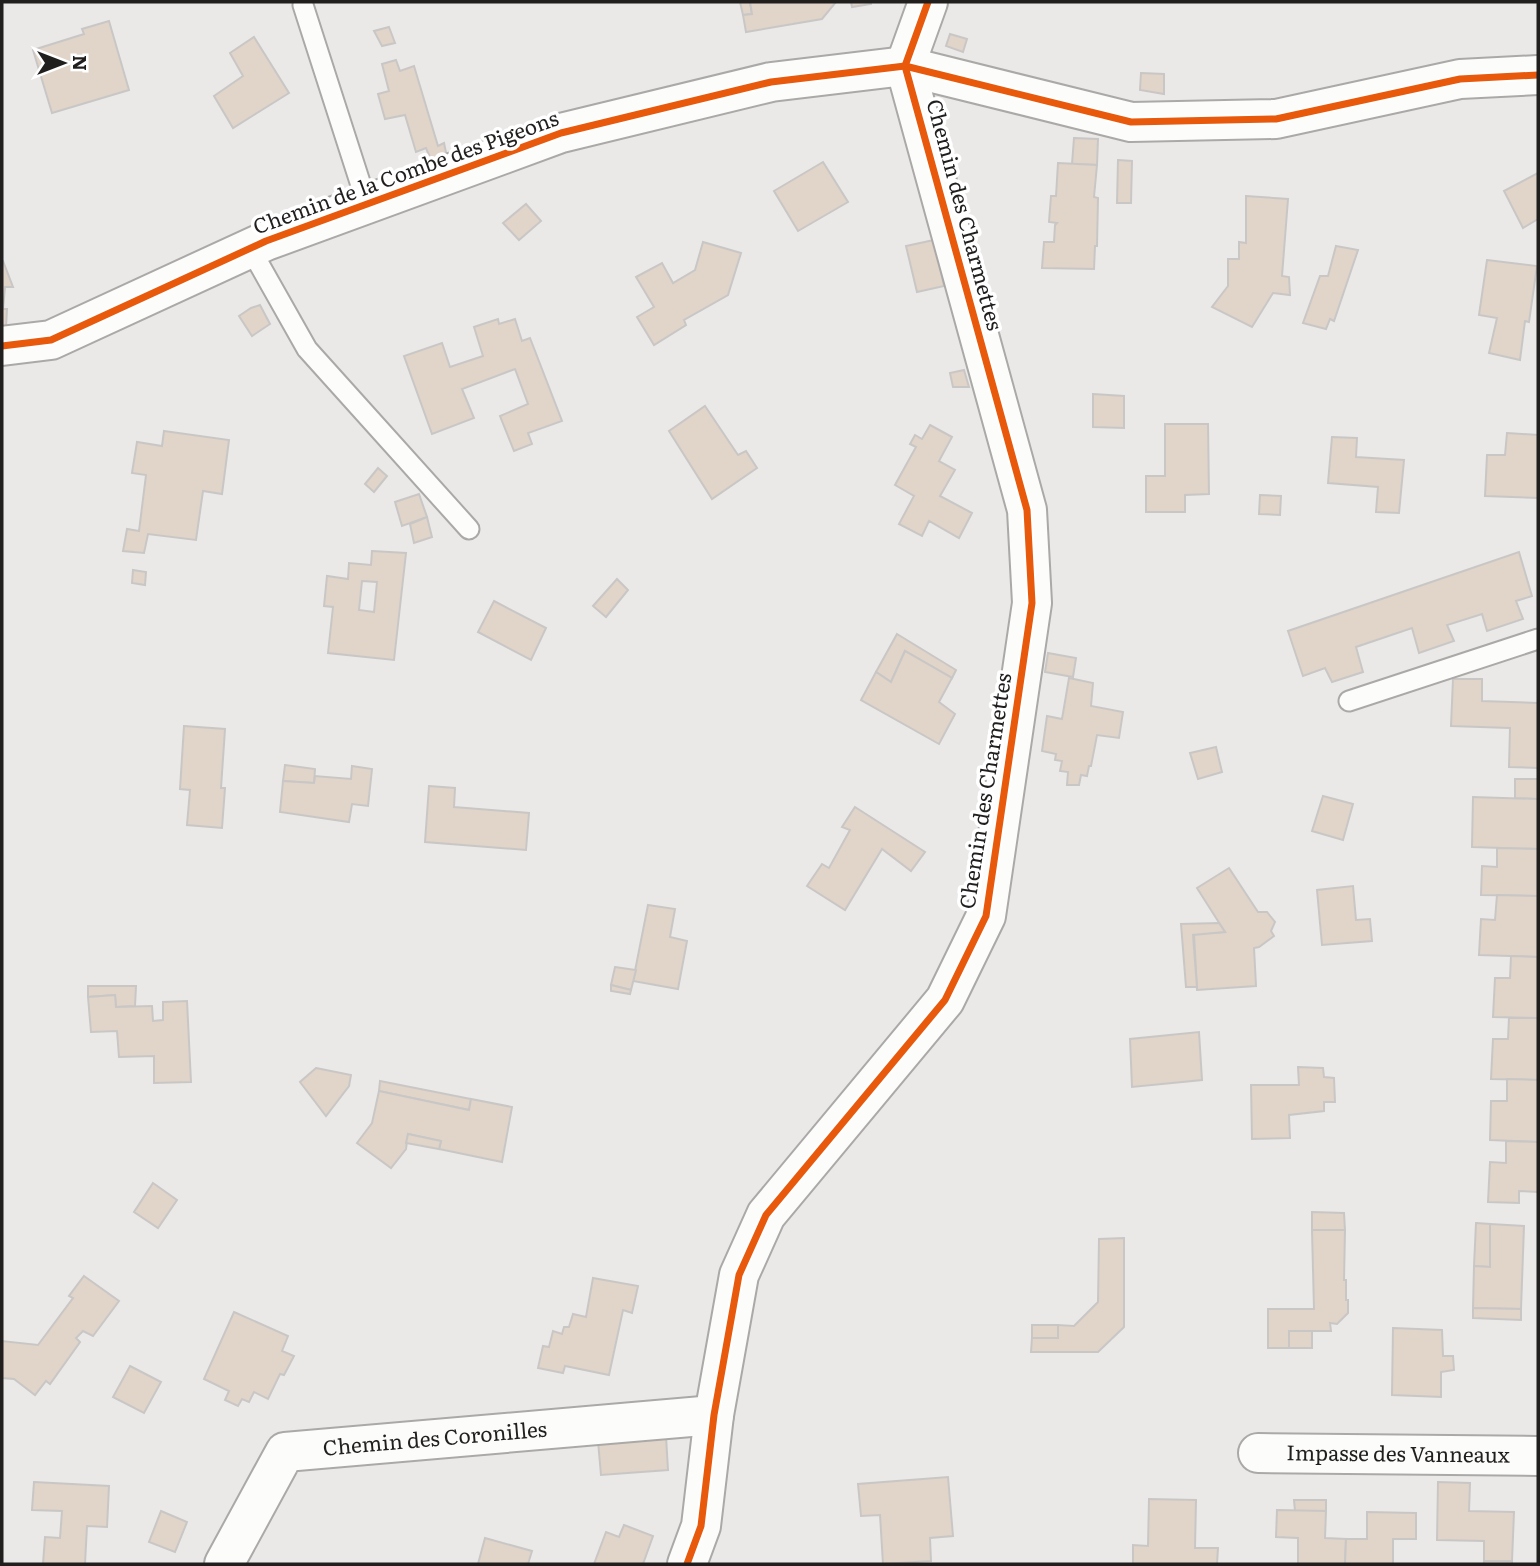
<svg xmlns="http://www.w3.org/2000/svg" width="1540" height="1566" viewBox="0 0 1540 1566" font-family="Literata,serif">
<rect width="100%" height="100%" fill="#ebe9e7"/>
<g fill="#e1d4c9" stroke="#c9c7c6" stroke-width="2" fill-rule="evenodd">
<path d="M740,2H750L752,14L743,15Z"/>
<path d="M750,2H836L822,19L746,32L743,15L752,14Z"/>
<path d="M851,2H871V4L852,7Z"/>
<path d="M109,21L129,90L52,113L33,50L84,34L82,29Z"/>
<path d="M389,27L395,43L382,46L374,31Z"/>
<path d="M950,34L967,39L963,52L946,46Z"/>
<path d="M254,37L289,93L233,128L214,96L243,76L230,53Z"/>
<path d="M396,60L400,71L414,66L438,146L444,143L447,157L431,160L426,148L416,152L405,115L385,119L378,94L389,91L382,64Z"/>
<path d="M1141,73L1164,74V94L1140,90Z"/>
<path d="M1074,138L1098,139L1097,165L1072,164Z"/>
<path d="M1118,160L1132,161L1131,203H1117Z"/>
<path d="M823,162L848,202L798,231L774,191Z"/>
<path d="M1058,163L1097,165L1094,197L1098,198L1097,246H1095L1094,269L1042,268L1044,242H1054L1055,225L1057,223L1049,222L1051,196H1056Z"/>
<path d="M1538,173V219L1523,228L1504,191Z"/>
<path d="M1246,196L1288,199L1282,276L1289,277L1290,295L1273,293L1252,327L1212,307L1228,286V259H1239V242L1246,243Z"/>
<path d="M526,204L541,221L519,240L503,223Z"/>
<path d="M934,240L944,286L917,292L906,246Z"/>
<path d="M703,242L741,253L728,295L684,320L686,325L654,345L637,317L654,307L636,277L662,263L673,283L695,270Z"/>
<path d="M1336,246L1358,250L1334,321L1330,319L1326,329L1303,323L1320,276H1328Z"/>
<path d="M1487,260L1537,266L1529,322L1525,321L1520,360L1489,353L1497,318L1479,315Z"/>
<path d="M2,261H3L13,287H5L3,309H7L6,327H2Z"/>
<path d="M260,305L270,324L252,336L239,316L251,308Z"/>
<path d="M498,319L499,324L515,319L522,341L530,338L562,421L528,433L532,444L514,451L500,416L528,404L515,369L462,389L474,418L432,434L404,356L442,343L450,367L483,356L474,327Z"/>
<path d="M964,370L969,387H953L950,373Z"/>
<path d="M1093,394L1124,396V428L1093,427Z"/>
<path d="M705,406L738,455L746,451L757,468L712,499L669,431Z"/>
<path d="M1165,424H1208L1209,494L1185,495V512H1146V476H1165Z"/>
<path d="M930,425L952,437L939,461L955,470L940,496L972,513L959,538L929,521L922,536L899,524L914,496L895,485L916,447L910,444L915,435L922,439Z"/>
<path d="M164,431L229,440L222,494L203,491L196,540L148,534L144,553L123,551L127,529L139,531L146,475L132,473L137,442L162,446Z"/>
<path d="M1507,433L1538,435V498L1485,496L1487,455H1505Z"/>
<path d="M1332,437L1357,438L1356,457L1404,460L1399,513L1376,512L1378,487L1328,483Z"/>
<path d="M378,468L387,476L374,492L365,484Z"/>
<path d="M419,494L427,517L402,526L395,502Z"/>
<path d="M1260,495L1281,496L1280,515L1259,514Z"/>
<path d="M427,517L432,537L414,543L410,524Z"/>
<path d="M372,551L406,553L394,660L328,653L333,607L324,606L327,576L348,579L349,563L371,565ZM362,581L377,582L374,612L359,610Z"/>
<path d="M1519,552L1532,596L1516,601L1523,619L1487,631L1482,614L1447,625L1454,641L1419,653L1412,628L1356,647L1363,672L1332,682L1325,668L1303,676L1288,631Z"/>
<path d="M133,570L146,572L145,585L132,583Z"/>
<path d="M617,579L628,590L606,617L593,606Z"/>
<path d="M494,601L546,628L531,660L478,632Z"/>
<path d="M897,634L956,670L952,678L905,651L891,682L876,672Z"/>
<path d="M905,651L952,678L939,702L955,714L939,744L861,700L876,672L891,682Z"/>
<path d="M1048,653L1076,658L1073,677L1045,672Z"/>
<path d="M1069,678L1093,683L1091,706L1123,712L1119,738L1097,735L1091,766H1089L1087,776L1081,775L1079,785H1067L1068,772L1060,771L1062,761L1055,760L1056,754L1042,751L1047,716L1062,719Z"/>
<path d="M1453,679H1482V701L1538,703V768L1509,767L1510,728L1451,726Z"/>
<path d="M184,726L225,729L221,788H225L222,828L187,825L190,790L180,789Z"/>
<path d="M1216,747L1222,772L1198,779L1190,753Z"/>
<path d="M285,765L315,769L314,783L283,781Z"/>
<path d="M352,766L372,769L368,806L352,804L349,822L280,812L283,781L314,783L315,776L351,779Z"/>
<path d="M1515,779H1538V799L1515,798Z"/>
<path d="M429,786L455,788L454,807L529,813L526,850L425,842Z"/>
<path d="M1323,796L1353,804L1343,840L1312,831Z"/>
<path d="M1473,797L1538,799V849L1472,847Z"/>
<path d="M855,807L925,852L911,871L882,849L845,910L807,886L822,864L829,868L850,830L842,827Z"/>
<path d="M1497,848L1538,849V896L1481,895L1482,866L1497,867Z"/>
<path d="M1229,868L1258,912H1267L1275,922L1271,931L1274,936L1259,947L1254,948L1256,986L1197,990L1194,934L1225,932L1197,888Z"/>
<path d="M1353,886L1356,920L1370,919L1372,941L1322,945L1317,890Z"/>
<path d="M1497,895L1538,896V957L1479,955L1481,919L1495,920Z"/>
<path d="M648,905L675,909L670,937L687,941L678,989L633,981Z"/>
<path d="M1219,923L1225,932L1193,935L1197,987H1186L1181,924Z"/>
<path d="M1511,956L1538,957V1018L1493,1017L1495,978H1510Z"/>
<path d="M615,967L636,970L631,990L611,985Z"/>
<path d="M611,985L631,990L630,994L611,991Z"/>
<path d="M88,986H136L135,1006L116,1007L115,995L88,997Z"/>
<path d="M115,995L116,1007L152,1006L153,1021L163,1020V1002L187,1001L191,1082L154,1083V1056L119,1057L117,1031L91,1032L88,997Z"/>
<path d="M1509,1018H1538V1080L1491,1079L1493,1039H1508Z"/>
<path d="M1199,1032L1202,1080L1132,1087L1130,1039Z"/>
<path d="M1298,1067L1323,1068L1324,1077L1334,1078L1335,1102H1324V1111L1289,1115L1290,1138L1252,1139L1251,1085H1299Z"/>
<path d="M316,1068L351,1075L349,1086L326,1116L300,1082Z"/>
<path d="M1507,1079L1538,1080V1142L1490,1140L1491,1101H1507Z"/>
<path d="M380,1081L471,1099L469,1110L379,1091Z"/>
<path d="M379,1091L469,1110L471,1099L512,1107L502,1162L439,1149L441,1141L408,1134L406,1149L391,1168L357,1143L372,1123Z"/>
<path d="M408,1134L441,1141L439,1149L406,1143Z"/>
<path d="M1506,1141L1538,1142V1192L1519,1191V1203L1488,1202L1490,1162L1506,1163Z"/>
<path d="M153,1183L177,1200L158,1228L134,1212Z"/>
<path d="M1312,1212L1344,1213L1345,1230H1312Z"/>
<path d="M1476,1223L1490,1224V1267L1474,1266Z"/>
<path d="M1490,1224L1524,1226L1521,1309L1473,1308L1474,1266L1490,1267Z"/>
<path d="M1312,1230H1345L1344,1280H1346V1300H1348V1313L1337,1324L1330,1323L1331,1331H1289V1348H1268V1309H1314Z"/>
<path d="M1124,1238V1327L1098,1352H1031L1032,1338H1058V1325L1074,1326L1098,1302L1099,1239Z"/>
<path d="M84,1276L119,1301L93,1336L83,1331L76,1338L80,1342L50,1384L46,1381L35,1395L14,1379L2,1378V1341L38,1345L73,1298L69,1296Z"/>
<path d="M593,1278L638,1286L632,1313L623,1310L609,1375L565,1366L563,1373L538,1368L543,1346L549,1347L553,1331L562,1334L564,1327H569L573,1314L586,1317Z"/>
<path d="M1473,1308L1521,1309V1320L1473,1318Z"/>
<path d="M234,1312L288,1336L282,1351L294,1356L284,1375L280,1374L268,1399L254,1392L249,1402L242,1399L238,1406L225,1400L229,1391L204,1379Z"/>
<rect x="1032" y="1325" width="26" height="13"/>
<path d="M1393,1328L1442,1330L1443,1356H1453L1454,1370L1441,1372V1397L1392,1395Z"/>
<rect x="1289" y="1331" width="23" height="17"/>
<path d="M130,1366L161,1382L144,1413L113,1397Z"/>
<path d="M666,1436L668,1470L601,1475L598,1441Z"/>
<path d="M948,1477L953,1536L930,1538L931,1561L883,1564L880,1515L861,1516L858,1484Z"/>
<path d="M34,1482L109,1486L107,1527L87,1526L85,1564H43L45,1537L60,1538L62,1511L32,1510Z"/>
<path d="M1438,1482L1470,1483L1469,1511L1514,1512L1512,1561H1484V1541L1437,1540Z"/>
<path d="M1149,1499L1196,1500L1195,1548H1218L1217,1564H1133V1545L1148,1546Z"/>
<path d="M1294,1500H1326V1511H1295Z"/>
<path d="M1277,1510L1326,1511L1325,1538L1346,1539L1345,1564H1298V1538L1276,1537Z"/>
<path d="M161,1511L187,1522L175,1552L149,1542Z"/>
<path d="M1367,1512L1416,1513V1539H1393V1564H1345L1346,1539H1367Z"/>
<path d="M624,1525L653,1536L643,1564H594L606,1532L619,1537Z"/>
<path d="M485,1538L532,1551L528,1564H478Z"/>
<rect x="1484" y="1561" width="28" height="3"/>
</g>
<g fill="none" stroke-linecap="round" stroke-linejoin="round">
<defs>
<g id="service">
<path d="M303,5L367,204"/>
<path d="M250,248L307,349L469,529"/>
<path d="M1349,701L1538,639"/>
</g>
<g id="minor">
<path d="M2,346L51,340L266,241L561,133L771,82L905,66L1131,122L1276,119L1460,79L1538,75"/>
<path id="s1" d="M1258,1453L1538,1456"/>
<path id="s2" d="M224,1564L285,1452L714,1415"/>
<path d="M687,1564L701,1526L714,1415L739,1275L766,1215L945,1000L986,916L1032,603L1027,510L905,66L928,2"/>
</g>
</defs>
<use href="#service" stroke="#aba9a8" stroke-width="23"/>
<use href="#minor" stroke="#aba9a8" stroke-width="42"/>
<use href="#service" stroke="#fcfcfb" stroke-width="19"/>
<use href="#minor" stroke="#fcfcfb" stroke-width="38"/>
<defs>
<g id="cycleway">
<path d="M2,346L51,340L266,241L561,133L771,82L905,66L1131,122L1276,119L1460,79L1538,75"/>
<path d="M687,1564L701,1526L714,1415L739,1275L766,1215L945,1000L986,916L1032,603L1027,510L905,66L928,2"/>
</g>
</defs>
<use href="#cycleway" stroke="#fff" stroke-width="11"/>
<use href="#cycleway" stroke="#e8590c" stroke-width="7"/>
</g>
<g text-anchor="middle" stroke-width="7" stroke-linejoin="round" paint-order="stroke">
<g font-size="21" fill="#211f1e" stroke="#fff">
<text transform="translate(406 173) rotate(-20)" y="7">Chemin de la Combe des Pigeons</text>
<text transform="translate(964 215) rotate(75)" y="7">Chemin des Charmettes</text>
<text transform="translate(986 791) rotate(-81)" y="7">Chemin des Charmettes</text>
<text dy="7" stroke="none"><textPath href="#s2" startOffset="278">Chemin des Coronilles</textPath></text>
<text dy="7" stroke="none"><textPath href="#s1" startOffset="140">Impasse des Vanneaux</textPath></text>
</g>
</g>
<rect width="1540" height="1566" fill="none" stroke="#211f1e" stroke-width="7"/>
<g transform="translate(63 63) rotate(90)" stroke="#ffffff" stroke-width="5" paint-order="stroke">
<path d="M0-5L12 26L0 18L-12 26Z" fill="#211f1e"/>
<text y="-10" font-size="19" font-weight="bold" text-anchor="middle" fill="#211f1e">N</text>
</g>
</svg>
